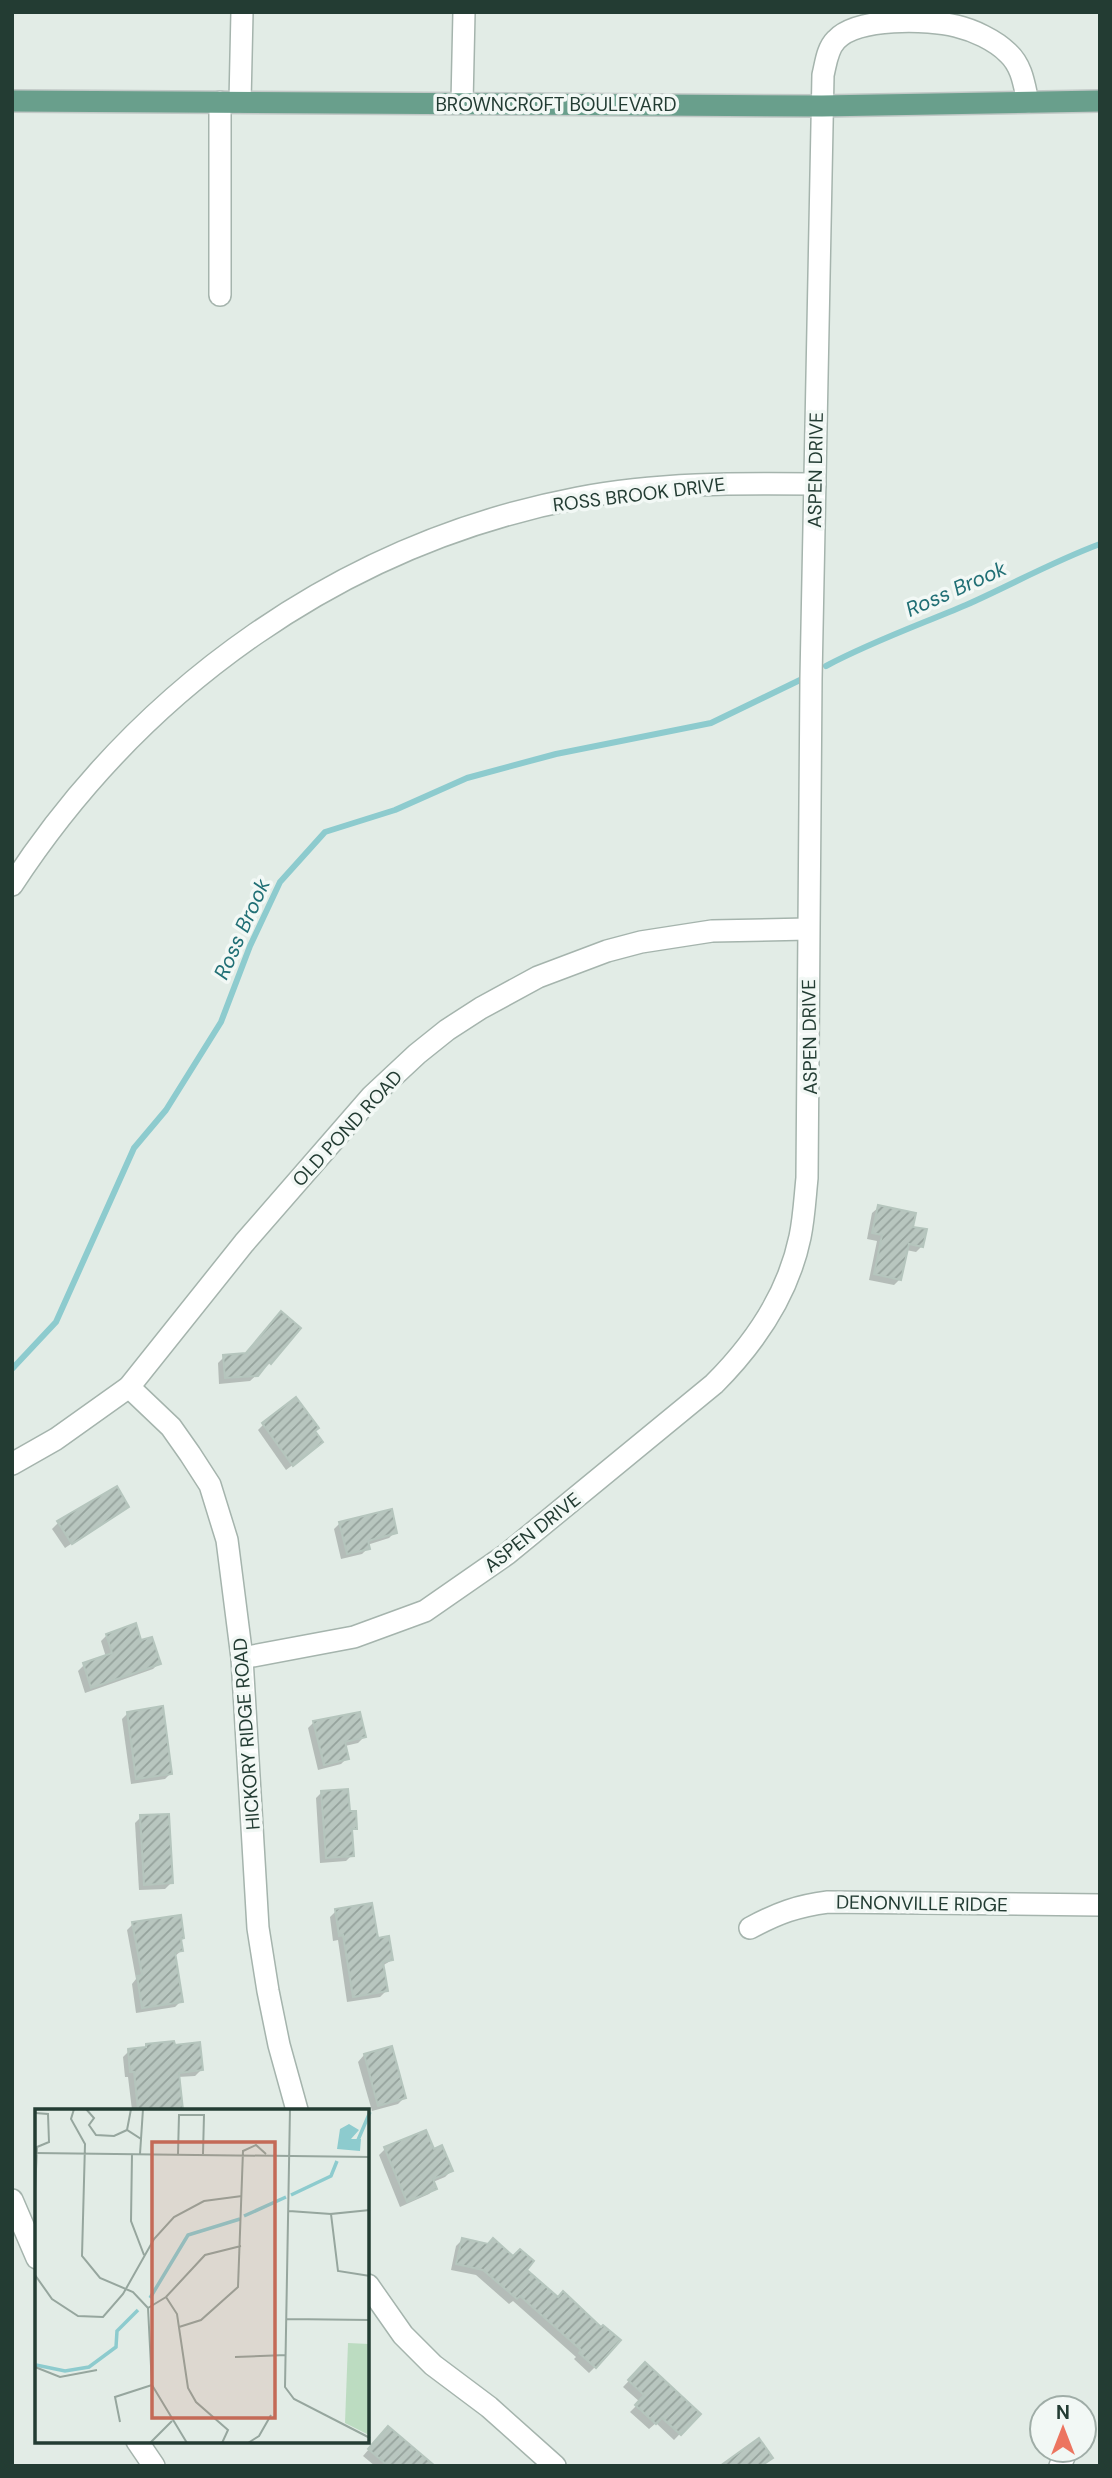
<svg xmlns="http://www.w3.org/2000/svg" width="1112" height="2478" viewBox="0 0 1112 2478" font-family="'DM Sans',sans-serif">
<defs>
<pattern id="building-hatch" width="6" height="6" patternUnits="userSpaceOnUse" patternTransform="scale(1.75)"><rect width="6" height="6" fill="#b8c6bf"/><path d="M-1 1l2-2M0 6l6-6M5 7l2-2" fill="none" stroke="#95a29c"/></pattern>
</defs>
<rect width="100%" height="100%" fill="#e2ece6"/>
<g fill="#0003">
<path d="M879,1207L911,1228L922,1246L916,1252L906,1250L900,1279L894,1285L869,1280L877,1241L867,1239L872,1213Z"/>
<path d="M299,1328L270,1363L250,1381L219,1384L218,1363L224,1357L246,1355Z"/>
<path d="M264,1424L313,1432L315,1448L286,1470L258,1430Z"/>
<path d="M127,1506L65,1548L52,1529L58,1523Z"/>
<path d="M340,1523L395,1532L389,1538L367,1545L368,1548L362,1554L341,1559L334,1529Z"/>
<path d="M107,1635L140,1643L159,1663L153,1669L85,1693L78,1671L84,1665L106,1657L101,1641Z"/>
<path d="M128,1713L171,1773L165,1779L131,1784L122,1719Z"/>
<path d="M314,1722L364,1737L358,1743L345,1746L347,1758L341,1764L318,1770L308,1728Z"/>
<path d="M322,1792L349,1813L355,1828L350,1833L352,1855L346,1861L320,1863L316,1798Z"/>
<path d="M141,1817L171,1883L165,1889L139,1890L135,1823Z"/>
<path d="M336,1911L377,1940L392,1960L382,1966L386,1991L380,1997L347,2002L338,1940L333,1941L330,1917Z"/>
<path d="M133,1924L183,1937L179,1941L181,1951L174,1957L181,2001L175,2007L136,2013L132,1984L136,1979L127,1930Z"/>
<path d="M146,2046L173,2047L201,2070L195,2076L178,2077L181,2110H132L128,2077H125L123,2057L129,2051L143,2049Z"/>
<path d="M364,2055L404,2098L398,2104L372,2111L358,2062Z"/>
<path d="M425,2132L433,2151L451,2171L445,2177L433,2182L435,2188L429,2194L400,2207L379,2155L385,2149Z"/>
<path d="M462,2240L524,2270L595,2367L589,2373L574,2359L576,2357L513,2301L509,2304L476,2275L451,2270L456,2246Z"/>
<path d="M645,2364L699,2414L674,2440L656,2423L649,2429L630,2412L640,2402L623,2387Z"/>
<path d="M382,2434L388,2465L375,2466L363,2456Z"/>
</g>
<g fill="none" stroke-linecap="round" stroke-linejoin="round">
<g stroke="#8dcbce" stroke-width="6">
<path d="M826,666C871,642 919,625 966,605C1011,585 1054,561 1100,544"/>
<path d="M12,1369L56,1322L134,1148L166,1110L221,1022L250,946L280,882L325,832L395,810L467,778L556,754L711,723L800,680"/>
</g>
</g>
<g fill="url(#building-hatch)" stroke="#b5c5bd" stroke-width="2">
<path d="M878,1205L916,1213L913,1227L927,1229L923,1247L909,1244L901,1280L874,1274L882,1235L872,1233Z"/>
<path d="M281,1311L301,1328L271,1364L269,1362L258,1376L225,1378L223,1355L246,1353Z"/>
<path d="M296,1397L319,1428L315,1431L323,1442L293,1466L262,1423Z"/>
<path d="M117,1486L129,1507L72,1544L57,1521Z"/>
<path d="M392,1509L397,1533L368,1541L370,1549L347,1554L339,1522Z"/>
<path d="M136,1623L141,1640L152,1637L161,1664L91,1688L83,1663L112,1653L106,1634Z"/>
<path d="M163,1706L172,1774L136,1779L127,1712Z"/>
<path d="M360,1712L366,1737L345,1742L349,1759L324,1765L313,1721Z"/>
<path d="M348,1789L350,1811H356L357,1829H352L354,1856L326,1858L321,1791Z"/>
<path d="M169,1814L173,1883L144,1885L140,1815Z"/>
<path d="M372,1903L378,1938L389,1936L393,1960L383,1962L388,1991L353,1997L343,1935L339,1936L335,1909Z"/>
<path d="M181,1915L184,1938L181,1939L183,1951L175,1952L183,2002L142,2008L137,1976L142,1975L132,1922Z"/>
<path d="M174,2041L175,2045L200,2042L203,2070L179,2073L183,2110H138L134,2072H130L128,2049L146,2047V2044Z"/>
<path d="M392,2046L406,2098L378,2106L364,2054Z"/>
<path d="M426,2130L434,2149L442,2145L453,2171L433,2179L437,2189L407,2202L384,2147Z"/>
<path d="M462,2238L488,2244L493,2238L513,2256L520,2249L534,2261L527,2270L558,2297L563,2291L601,2327L603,2325L621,2340L596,2368L579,2353L581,2350L520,2296L517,2299L483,2270L456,2264Z"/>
<path d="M645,2362L701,2414L681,2435L662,2418L656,2424L635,2405L644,2395L628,2380Z"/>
<path d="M388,2426L435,2466H388L368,2449Z"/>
<path d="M759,2438L773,2458L761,2466H720Z"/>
</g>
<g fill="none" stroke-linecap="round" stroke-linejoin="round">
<defs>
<g id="minor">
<path d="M220,102V295"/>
<path d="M240,102L242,12"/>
<path d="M462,103L464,12"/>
<path d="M12,885C142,686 343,543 578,498C656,483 736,483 815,484"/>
<path d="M129,1387L171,1427L190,1454L210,1485L227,1540L242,1658L258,1928L268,1991L279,2045L297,2110"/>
<path d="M12,1464L56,1439L129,1387L244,1243L372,1096L417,1054L447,1030L481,1008L538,977L607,951L641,942L712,931L808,929"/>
<path d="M242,1658L354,1637L425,1611L507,1554L714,1384C756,1342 788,1295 800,1237C804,1218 805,1197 807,1178L811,679L823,75C826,63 827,49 836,40C857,17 928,19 956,26C973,30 995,40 1008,53C1022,66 1024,84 1028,102"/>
<path d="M750,1928C778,1913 797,1906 828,1902L1100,1905"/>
<path d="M12,2200L37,2258"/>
<path d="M368,2285L403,2335L433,2365L489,2407L555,2466"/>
<path d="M137,2441L154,2466"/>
<path d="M1060,2466L1067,2450"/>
</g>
<path id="major" d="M12,101L822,106L1100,101"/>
</defs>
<use href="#minor" stroke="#a5b4ad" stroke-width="24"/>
<use href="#major" stroke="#c1c8c6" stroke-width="24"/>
<use href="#minor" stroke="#fff" stroke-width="21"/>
<use href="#major" stroke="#699f8c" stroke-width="21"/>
</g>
<g text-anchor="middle" stroke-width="7" stroke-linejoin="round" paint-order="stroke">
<g font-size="19" fill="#233c33" stroke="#f2f8f5">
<text x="556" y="111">BROWNCROFT BOULEVARD</text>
<text transform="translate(815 470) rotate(-89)" y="7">ASPEN DRIVE</text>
<text transform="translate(639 494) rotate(-7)" y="7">ROSS BROOK DRIVE</text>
<text transform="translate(809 1037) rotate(-91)" y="7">ASPEN DRIVE</text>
<text transform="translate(347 1128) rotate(-47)" y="7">OLD POND ROAD</text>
<text transform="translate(532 1532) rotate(-38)" y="7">ASPEN DRIVE</text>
<text transform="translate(246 1734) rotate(-94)" y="7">HICKORY RIDGE ROAD</text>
<text transform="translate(922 1903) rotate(1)" y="7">DENONVILLE RIDGE</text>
</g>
<g font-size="21" font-style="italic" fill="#206f75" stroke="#f2f8f5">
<text transform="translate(956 589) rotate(-24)" y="7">Ross Brook</text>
<text transform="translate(242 929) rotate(-66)" y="7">Ross Brook</text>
</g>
</g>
<g transform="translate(35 2109)">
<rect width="334" height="334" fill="#e2ece6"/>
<path d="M313,234L334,235V326L310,314Z" fill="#bcdcc1"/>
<path d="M314,15L324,21L316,30H326L325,42L302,40L305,20Z" fill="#8dcbce"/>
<path fill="none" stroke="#8dcbce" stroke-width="3.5" d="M323,31L335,3M256,86L296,67L302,52M209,107L251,88M115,189L153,126L205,110M1,256L30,262L54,258L81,238L82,222L103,201"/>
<path fill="none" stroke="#96a69e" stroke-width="2" d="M39,0L36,10L50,35L47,147L65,169L98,183L113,199L117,276L152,334M51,0L59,9L54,16L61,26L79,27L92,21L106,30L105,45M255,0L250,278L259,290L335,329M0,4L13,5L14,33L2,38L0,82M92,21L96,0M106,30L108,0M0,44L335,48M97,45L96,112L109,146M143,45L144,6H169L168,45M335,101L296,105L303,162L335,167M254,102L296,105M0,166L17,190L43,207L68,208L88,185L119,130L139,108L169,92L207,87M131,188L142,205L153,279L161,293L193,321L187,334M113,199L131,188L170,146L206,137M252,210L335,211M144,218L166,211L203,178L208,42L221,36L231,45M200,248L251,246M0,258L25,268L62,261M85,313L80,288L117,276M115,334L137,312M213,334L224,327L236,306"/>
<path fill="#c46a57" fill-opacity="0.15" stroke="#c46a57" stroke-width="3.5" d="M117,33H240V309H117Z"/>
<rect width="334" height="334" fill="none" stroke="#233c33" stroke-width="3.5"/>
</g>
<rect width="1112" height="2478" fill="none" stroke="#233c33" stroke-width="28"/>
<g transform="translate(1063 2429)"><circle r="33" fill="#f2f8f5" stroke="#9fada7" stroke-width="2"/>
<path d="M0-5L12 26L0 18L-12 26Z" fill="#ec7560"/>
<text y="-10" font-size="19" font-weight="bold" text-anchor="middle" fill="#233c33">N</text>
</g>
</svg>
